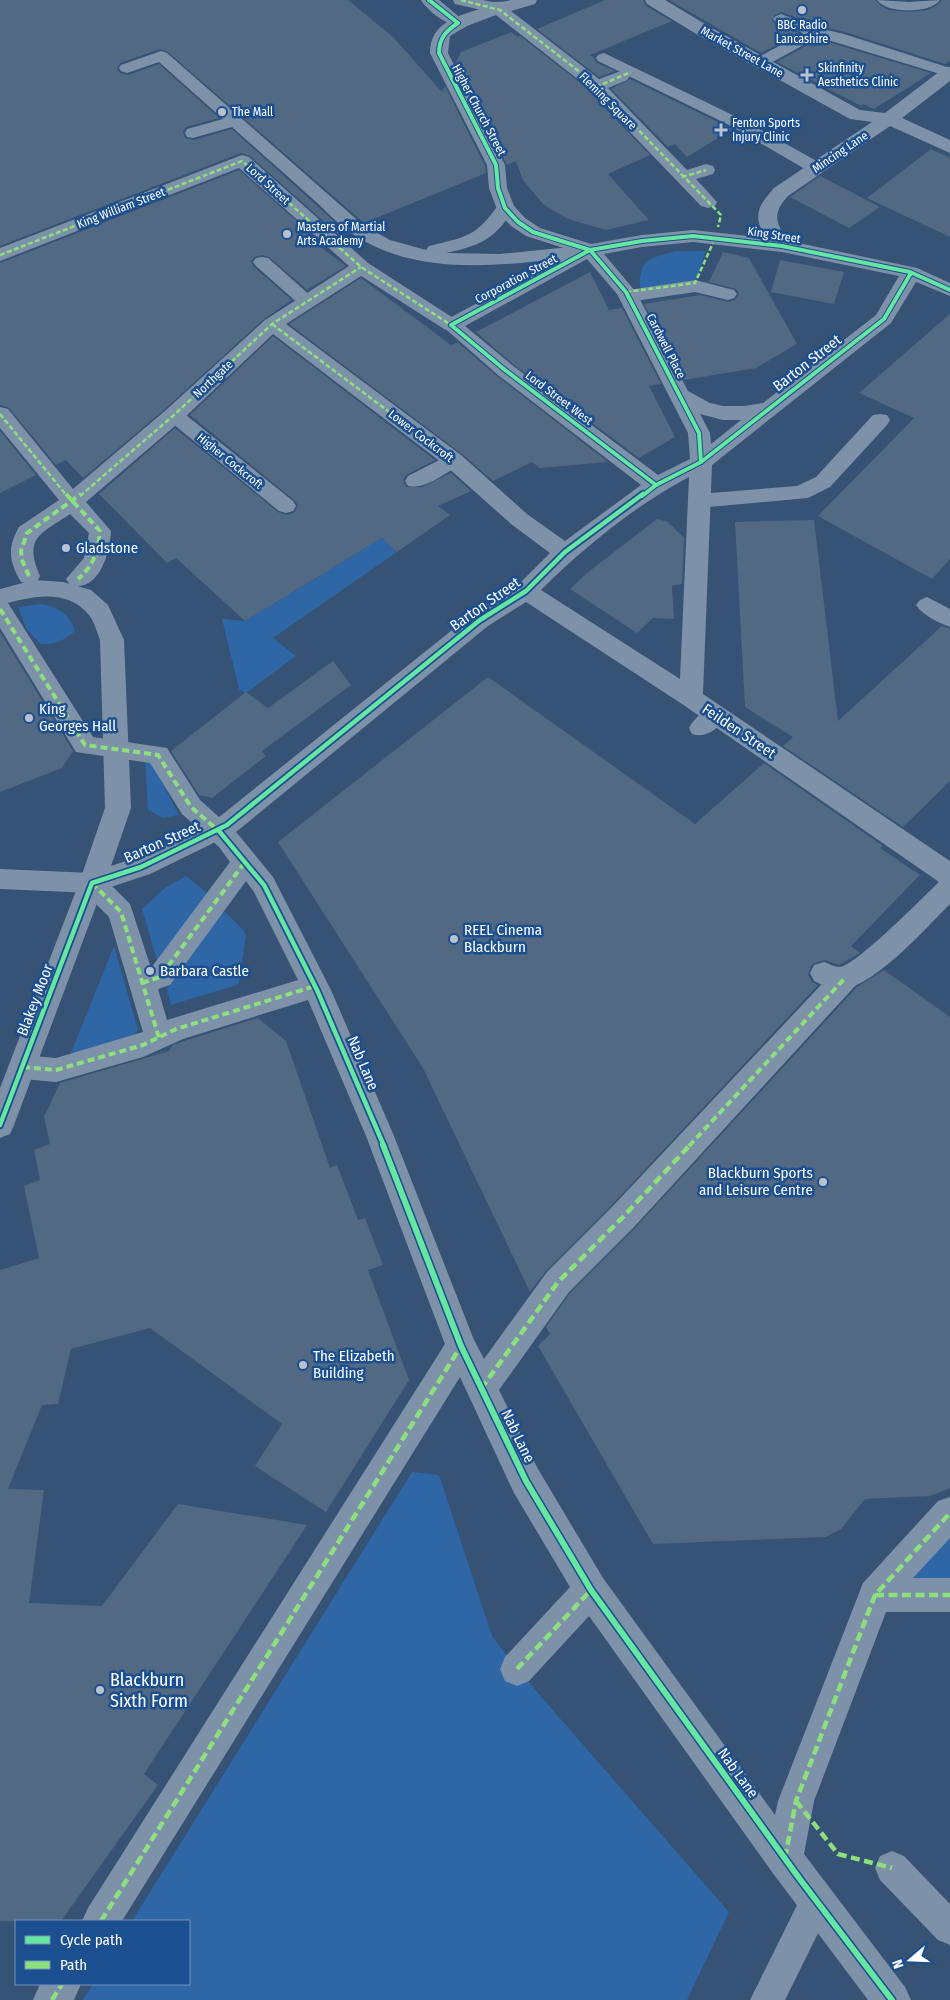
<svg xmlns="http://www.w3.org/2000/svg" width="950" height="2000" viewBox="0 0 950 2000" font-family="'Fira Sans Condensed',sans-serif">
<rect width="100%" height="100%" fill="#365274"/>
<g fill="#2f66a5">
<path d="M676,251H705L698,279L640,289C639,257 649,259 676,251Z"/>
<path d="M382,538L397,552L273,638L296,656L246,693L239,689L222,619L245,621Z"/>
<path d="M42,604C58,607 70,614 75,631C65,640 55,645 41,644L27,630L18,607Z"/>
<path d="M145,758L150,760L179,815L163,818L148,810Z"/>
<path d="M186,876L206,892V896L157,960L142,909L166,887Z"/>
<path d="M225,912L244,931L246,935L239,983L237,985L171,1005L167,989L221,914Z"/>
<path d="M114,946L138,1030L134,1035L70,1055Z"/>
<path d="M412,1472L439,1475L492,1636L517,1669L729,1912L687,2000H83L93,1984H189V1921H132Z"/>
<path d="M950,1532V1581L908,1583Z"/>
</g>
<g fill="#526984">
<path d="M0,0H348L393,37L442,92L445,86L485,166L486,173L364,223L168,52L160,49L120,63L117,69L120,73L128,75L159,64L219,118L186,127L183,132L185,138L194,140L232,129L345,231L338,234L250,156L241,153L0,246Z"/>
<path d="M605,0H643L646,6L672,21L590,55L594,58L597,63L615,71L599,77L537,29Z"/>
<path d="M669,0H875L881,6L889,10L908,12L928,10L936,6L942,0H950V61L945,64L845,32L815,25L782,12L775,15L772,20L775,24L799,33L761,53Z"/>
<path d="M511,32L518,37L520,36L583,85L650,155L608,174L649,220L606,230L568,219L544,205L523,180L516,161L507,165L455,64L461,52Z"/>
<path d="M818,39L931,73L874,109L863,104L861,106L777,62Z"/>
<path d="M630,79L730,128L733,129L687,157L675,144L668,147L611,89Z"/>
<path d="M931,149L950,158V237L867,198Z"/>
<path d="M239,170L319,241L315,243L346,266L307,290L269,257L262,255L254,257L251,262L254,267L292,300L264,319L165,409L83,478L66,460L56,465L9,408L0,405V263Z"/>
<path d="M820,176L880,207L849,228L790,197Z"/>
<path d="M723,252L749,258L797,344L756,368L684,380L644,304L700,295L728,302L735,300L739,294L736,289L709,282Z"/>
<path d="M780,260L844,272L834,304L771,292Z"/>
<path d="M590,272L609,310L622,308L661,384L649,386L675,437L639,458L513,364L476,332Z"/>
<path d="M361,278L451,345L457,342L497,376L608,462L540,468L532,462L493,481L462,454L289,324Z"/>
<path d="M950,314V559L932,579L818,516L914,418L859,393Z"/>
<path d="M273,336L435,460L406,475L403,480L406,487H422L451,473L471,491L438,506L450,515L397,552L382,538L245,621L176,558L167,563L99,494L175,428L278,512L287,515L295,512L298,505L294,500L190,415Z"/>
<path d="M0,431L36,475L0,493Z"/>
<path d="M657,519L668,522L684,538L682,584L672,586L674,619L653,618L637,633L570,589L587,573Z"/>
<path d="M814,520L838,721L942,626L950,629V781L903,827L783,746L793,737L745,707L735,522Z"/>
<path d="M0,632L73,751L62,768L0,792Z"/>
<path d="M333,661L351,685L262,751L266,756L212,798L199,795L171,751L246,692L268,708Z"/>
<path d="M488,677L695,824L764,763L883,846L880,848L920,875L851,946L860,953L839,965L825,960L812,964L808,974L812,982L818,985L611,1206L546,1271L530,1292L423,1068L278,842Z"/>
<path d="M884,970L950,1017V1488L930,1496L865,1499L841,1529L826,1537L653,1544L538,1346L550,1334L546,1327L570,1293L635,1228L857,987Z"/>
<path d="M258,1018L286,1041L330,1168L337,1165L358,1220L365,1218L383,1265L368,1270L409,1380L326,1512L255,1466L282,1424L150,1328L71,1349L58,1404L42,1405L8,1489L44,1490L29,1603L102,1606L178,1504L307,1525L144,1774L158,1785L61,1921H0V1270L39,1258L24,1186L40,1180L34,1150L50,1144L44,1117L60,1083L169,1051L173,1045L184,1041Z"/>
</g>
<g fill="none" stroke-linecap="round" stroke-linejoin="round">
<g fill="#7d92a8" fill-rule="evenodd">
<path d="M877,0L909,2L940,0C930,14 887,14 877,0Z"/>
<path d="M781,14L814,27L844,34L950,68V77L818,37L767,65H755L753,62L755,59L803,33L776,22L773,19L776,16Z"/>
<path d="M161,51L167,53L363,225L390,240L426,250L429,246C466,237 476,237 499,204L505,203L511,204L514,208C496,239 479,246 446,253L500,254L590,245L596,246L599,250L596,254C580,258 563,259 547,260C482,268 408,272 351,233C338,224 326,211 314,200C287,176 259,151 232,127L193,138L187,137L185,133L187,129L223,119L159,62L127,73L121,71L119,68L121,65Z"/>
<path d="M604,53L743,120L822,164L824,168L822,172H810L731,126L598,61L596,58L598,55Z"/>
<path d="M262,257L268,258L312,297L315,301L312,305L306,307L300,305L256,266L253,262L256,258Z"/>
<path d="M695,280L734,290L737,294L734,298L728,300L695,292L628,302L622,300L619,296L622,292L628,290Z"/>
<path d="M174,409L181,411L293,501L296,506L293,511L286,513L279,511L167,419L164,415L167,411Z"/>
<path d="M880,414L887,415L890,420L887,425L830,487L808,498L698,508L691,506L688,501L691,496L698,494L797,486L816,477L873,415Z"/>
<path d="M453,453L460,455L463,460L460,465C445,473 425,490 408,486L405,481L408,476Z"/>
<path d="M927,597L950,609V627C939,623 922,615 916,605L920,600Z"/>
<path d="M715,707L723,709L726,715C719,728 707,739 692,734L689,728C694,718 704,710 715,707Z"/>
<path d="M0,869L92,873L100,876L104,883L100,890L92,893L0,889Z"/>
<path d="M892,1851L904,1856L950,1904V1945L938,1940L880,1880L875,1868L880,1856Z"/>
<path d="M817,1884L829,1889L834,1901L785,2000H750L805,1889Z"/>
</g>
<g fill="#7d92a8" fill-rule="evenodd">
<path d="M421,0H439L463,20L460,24C447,27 428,11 421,0Z"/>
<path d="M453,0H483L497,3L499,7L497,11L491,12L455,4Z"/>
<path d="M242,155L249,157L368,263L458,321L461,325L458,329L451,331L444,329L361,276L286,324L461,455L464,460L461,465L453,467L445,465L273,334L182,420L86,502L111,531C110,553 99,593 70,585L66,579L84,558L89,533L70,514C41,534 23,537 40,576L37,582L29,584L21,582C9,561 7,548 19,527L59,500L0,428V407L8,409L73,489L166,410L265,320L349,266L239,168L0,261V248Z"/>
<path d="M0,601L8,603L93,737L167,748L200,800L237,833L273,877L331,990L394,1136L474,1340L484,1359L547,1272L612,1207L836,969L846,966L856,969L860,977L856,985L634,1227L569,1292L499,1390L538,1469L603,1578L775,1815L778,1801L863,1583L938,1501L950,1497V1538L913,1578H950V1612H886L814,1801L804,1854L905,1987L911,2000H868L772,1872L589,1616L529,1681L517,1686L505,1681L500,1669L505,1657L570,1587L514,1493L460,1377L122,1921H82L88,1908L445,1344L366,1136L308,1000L183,1039L143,1057L56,1082L23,1079L13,1076L9,1067L13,1058L23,1055L56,1058L143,1032L109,917L83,891L79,883L83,875L92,872L101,875L130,904L151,968L230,862L219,847L182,814L150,763L76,752L0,628ZM246,881L254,892L298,980L167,1020L158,989L170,985Z"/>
<path d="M40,1984H81L74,2000H33Z"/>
</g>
<path fill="#7d92a8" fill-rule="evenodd" d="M511,0H537L535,4L511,11L599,79L621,71L627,72L630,76L627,80L608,88L687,170L706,164L713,166L715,170L713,174L696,179L717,202L715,206L708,208L701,206L584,84L496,15L467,26L450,36L448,53L505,165L507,188L514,206L525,218L540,228L591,244L642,235L693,230L766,238C752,216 758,206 774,188L872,122L850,119L698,35L647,4L645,0H665L710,27L860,110L885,113L944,68L950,67V81L902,118L950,140V153L890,126L788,196C772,213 775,224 789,241L917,268L950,283V296L916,282L891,323L712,465L703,694L950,861V904C926,928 874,987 840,990C832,990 822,985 814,981L810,973L814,965L824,962C828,963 834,967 839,967C855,967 924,896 939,882L682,704L526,602L488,626L236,832L150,874L102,890L14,1125L10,1134L0,1138V1088L79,883L105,808L100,640C97,632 94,621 89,615C66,587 30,597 0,605V589L34,580L63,582L91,590L108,605L124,640L131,808L111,866L132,859L218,818L472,614L518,585L550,553L511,524L445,465L442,460L445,455L453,453L461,455L527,514L565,541L641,485L498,375L441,325L444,321L573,251L526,236L511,226L498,212L489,188L487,165L430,53C430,22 458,16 483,8L485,3C494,1 502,3 511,0ZM693,242L782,252L899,276L876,315L763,403L744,406H723L710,403L688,391L636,292L604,254L642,247ZM587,259L617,294L688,433L690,459L658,475L512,365L465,326ZM700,414L723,420H741L711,444L710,433ZM689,477L680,679L541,590C584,547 636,505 689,477Z"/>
<g stroke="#8de07e" stroke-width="2.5" stroke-dasharray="5 2.5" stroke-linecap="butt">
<path d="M461,0L500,10L590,80L721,215L718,227"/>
<path d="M596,87L631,72"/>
<path d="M682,177L706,170"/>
<path d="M0,255L242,161L361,267L451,325"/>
<path d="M626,292L695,283L713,243"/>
<path d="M272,324L453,460"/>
<path d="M0,414L67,496"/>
<path d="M80,496L174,415L272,324L361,267"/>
</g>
<g stroke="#8de07e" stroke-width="4" stroke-dasharray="7 4" stroke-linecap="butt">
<path d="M66,494L100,531C98,552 94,565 78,579"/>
<path d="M29,576L22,560L21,551L27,533L81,494"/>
<path d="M0,609L85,745L158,755L191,807L221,833"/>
<path d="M92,883L121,912L159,1038"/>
<path d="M142,983L160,977L245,862"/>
<path d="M23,1067L56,1070L143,1045L176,1029L315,986"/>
<path d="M689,1146L846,977"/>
</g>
<g stroke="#8de07e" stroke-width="4.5" stroke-dasharray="9 4.5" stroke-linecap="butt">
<path d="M481,1389L558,1282L623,1217L690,1145"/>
<path d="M875,1595H950"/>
<path d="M517,1669L591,1590"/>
<path d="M796,1801L838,1854L892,1868"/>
<path d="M785,1858L796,1801L875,1595L950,1513"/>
<path d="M101,1921L461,1346"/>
<path d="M52,2000L62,1984"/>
</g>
<defs>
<g id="cycleway-far2">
<path d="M429,0L458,23C446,31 439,38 439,53L496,165L498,188L505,208L518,222L533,232L590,250"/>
<path d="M590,250L626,292L699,433L701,462"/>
<path d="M656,485L505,370L451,325L590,250L642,241L693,236L782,246L910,272L950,290"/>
<path d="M642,496L656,485L701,462L884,319L911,273"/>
</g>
<g id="cycleway-far1">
<path d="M219,831L264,885L317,990L384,1146"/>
<path d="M0,1125L92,883L141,867L227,825L480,620L526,591L565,552L643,494"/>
</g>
<path id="cycleway" d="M383,1145L461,1346L526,1481L591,1590L799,1878L892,2000"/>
</defs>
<use href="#cycleway-far2" stroke="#1b4f8f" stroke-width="6"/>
<use href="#cycleway-far1" stroke="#1b4f8f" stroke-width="8"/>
<use href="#cycleway" stroke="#1b4f8f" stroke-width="9"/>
<use href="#cycleway-far2" stroke="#66e7a1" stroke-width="4"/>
<use href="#cycleway-far1" stroke="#66e7a1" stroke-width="4.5"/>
<use href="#cycleway" stroke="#66e7a1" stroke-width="6"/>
</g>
<g fill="#b9c2ce" stroke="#1b4f8f" stroke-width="2">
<circle cx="802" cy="10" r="5"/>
<path d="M804.5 67.5h5v5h5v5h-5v5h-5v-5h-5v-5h5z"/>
<circle cx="222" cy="112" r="5"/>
<path d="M718.5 122.5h5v5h5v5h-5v5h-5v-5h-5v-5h5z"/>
<circle cx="287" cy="234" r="5"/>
<circle cx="66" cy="548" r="5"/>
<circle cx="29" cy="718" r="5"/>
<circle cx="454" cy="939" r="5"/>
<circle cx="150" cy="971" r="5"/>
<circle cx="823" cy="1182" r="5"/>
<circle cx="303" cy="1365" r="5"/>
<circle cx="100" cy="1690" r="5"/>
</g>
<g text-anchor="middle" stroke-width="5" stroke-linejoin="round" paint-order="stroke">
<g font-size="12" fill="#fff" stroke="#1b4f8f" text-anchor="start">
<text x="802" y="29" text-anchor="middle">BBC Radio<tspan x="802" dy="14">Lancashire</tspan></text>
<text x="818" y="72">Skinfinity<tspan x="818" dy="14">Aesthetics Clinic</tspan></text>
<text x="232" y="116">The Mall</text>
<text x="732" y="127">Fenton Sports<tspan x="732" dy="14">Injury Clinic</tspan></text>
<text x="297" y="231">Masters of Martial<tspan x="297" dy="14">Arts Academy</tspan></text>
</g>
<g font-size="12" fill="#fff" stroke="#1b4f8f">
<text transform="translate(742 52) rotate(29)" y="4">Market Street Lane</text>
<text transform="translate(608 101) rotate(45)" y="4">Fleming Square</text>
<text transform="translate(479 110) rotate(62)" y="4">Higher Church Street</text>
<text transform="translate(840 152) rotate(-34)" y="4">Mincing Lane</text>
<text transform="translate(268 184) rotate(42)" y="4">Lord Street</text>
<text transform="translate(121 208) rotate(-21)" y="4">King William Street</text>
<text transform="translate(774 235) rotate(9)" y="4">King Street</text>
<text transform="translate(516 279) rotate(-28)" y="4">Corporation Street</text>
<text transform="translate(666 346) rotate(63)" y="4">Cardwell Place</text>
<text transform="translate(213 379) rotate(-43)" y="4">Northgate</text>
<text transform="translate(559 398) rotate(37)" y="4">Lord Street West</text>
<text transform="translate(421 436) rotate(37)" y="4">Lower Cockcroft</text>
<text transform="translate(230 461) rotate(39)" y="4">Higher Cockcroft</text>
</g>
<g font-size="15" fill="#fff" stroke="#1b4f8f">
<text transform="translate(807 363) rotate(-38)" y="5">Barton Street</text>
<text transform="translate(485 604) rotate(-35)" y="5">Barton Street</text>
<text transform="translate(739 731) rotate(34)" y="5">Feilden Street</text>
<text transform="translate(162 842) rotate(-24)" y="5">Barton Street</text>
<text transform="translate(35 1000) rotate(-69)" y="5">Blakey Moor</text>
<text transform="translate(363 1063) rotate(67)" y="5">Nab Lane</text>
<text transform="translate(518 1436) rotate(64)" y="5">Nab Lane</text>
<text transform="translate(738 1773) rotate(54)" y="5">Nab Lane</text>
</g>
<g font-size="15" fill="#fff" stroke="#1b4f8f" text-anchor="start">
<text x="76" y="553">Gladstone</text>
<text x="39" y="714">King<tspan x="39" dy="17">Georges Hall</tspan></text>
<text x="464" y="935">REEL Cinema<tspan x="464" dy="17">Blackburn</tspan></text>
<text x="160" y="976">Barbara Castle</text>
<text x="813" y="1178" text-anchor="end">Blackburn Sports<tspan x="813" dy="17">and Leisure Centre</tspan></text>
<text x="313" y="1361">The Elizabeth<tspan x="313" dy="17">Building</tspan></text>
</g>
<g font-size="18" fill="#fff" stroke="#1b4f8f" text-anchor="start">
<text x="110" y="1686">Blackburn<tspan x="110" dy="21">Sixth Form</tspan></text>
</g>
</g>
<rect x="15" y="1920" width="175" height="65" fill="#1b4f8f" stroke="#7695bc"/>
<rect x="25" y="1936" width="25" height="8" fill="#66e7a1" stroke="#7695bc"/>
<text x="60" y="1945" font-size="15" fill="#ffffff">Cycle path</text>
<rect x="25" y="1961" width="25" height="8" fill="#8de07e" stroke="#7695bc"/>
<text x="60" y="1970" font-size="15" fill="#ffffff">Path</text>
<g transform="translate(910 1960) rotate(251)" stroke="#1b4f8f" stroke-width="4" paint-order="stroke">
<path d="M0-4L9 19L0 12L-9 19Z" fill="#ffffff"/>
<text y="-8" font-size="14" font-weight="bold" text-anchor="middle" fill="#ffffff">N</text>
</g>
</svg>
